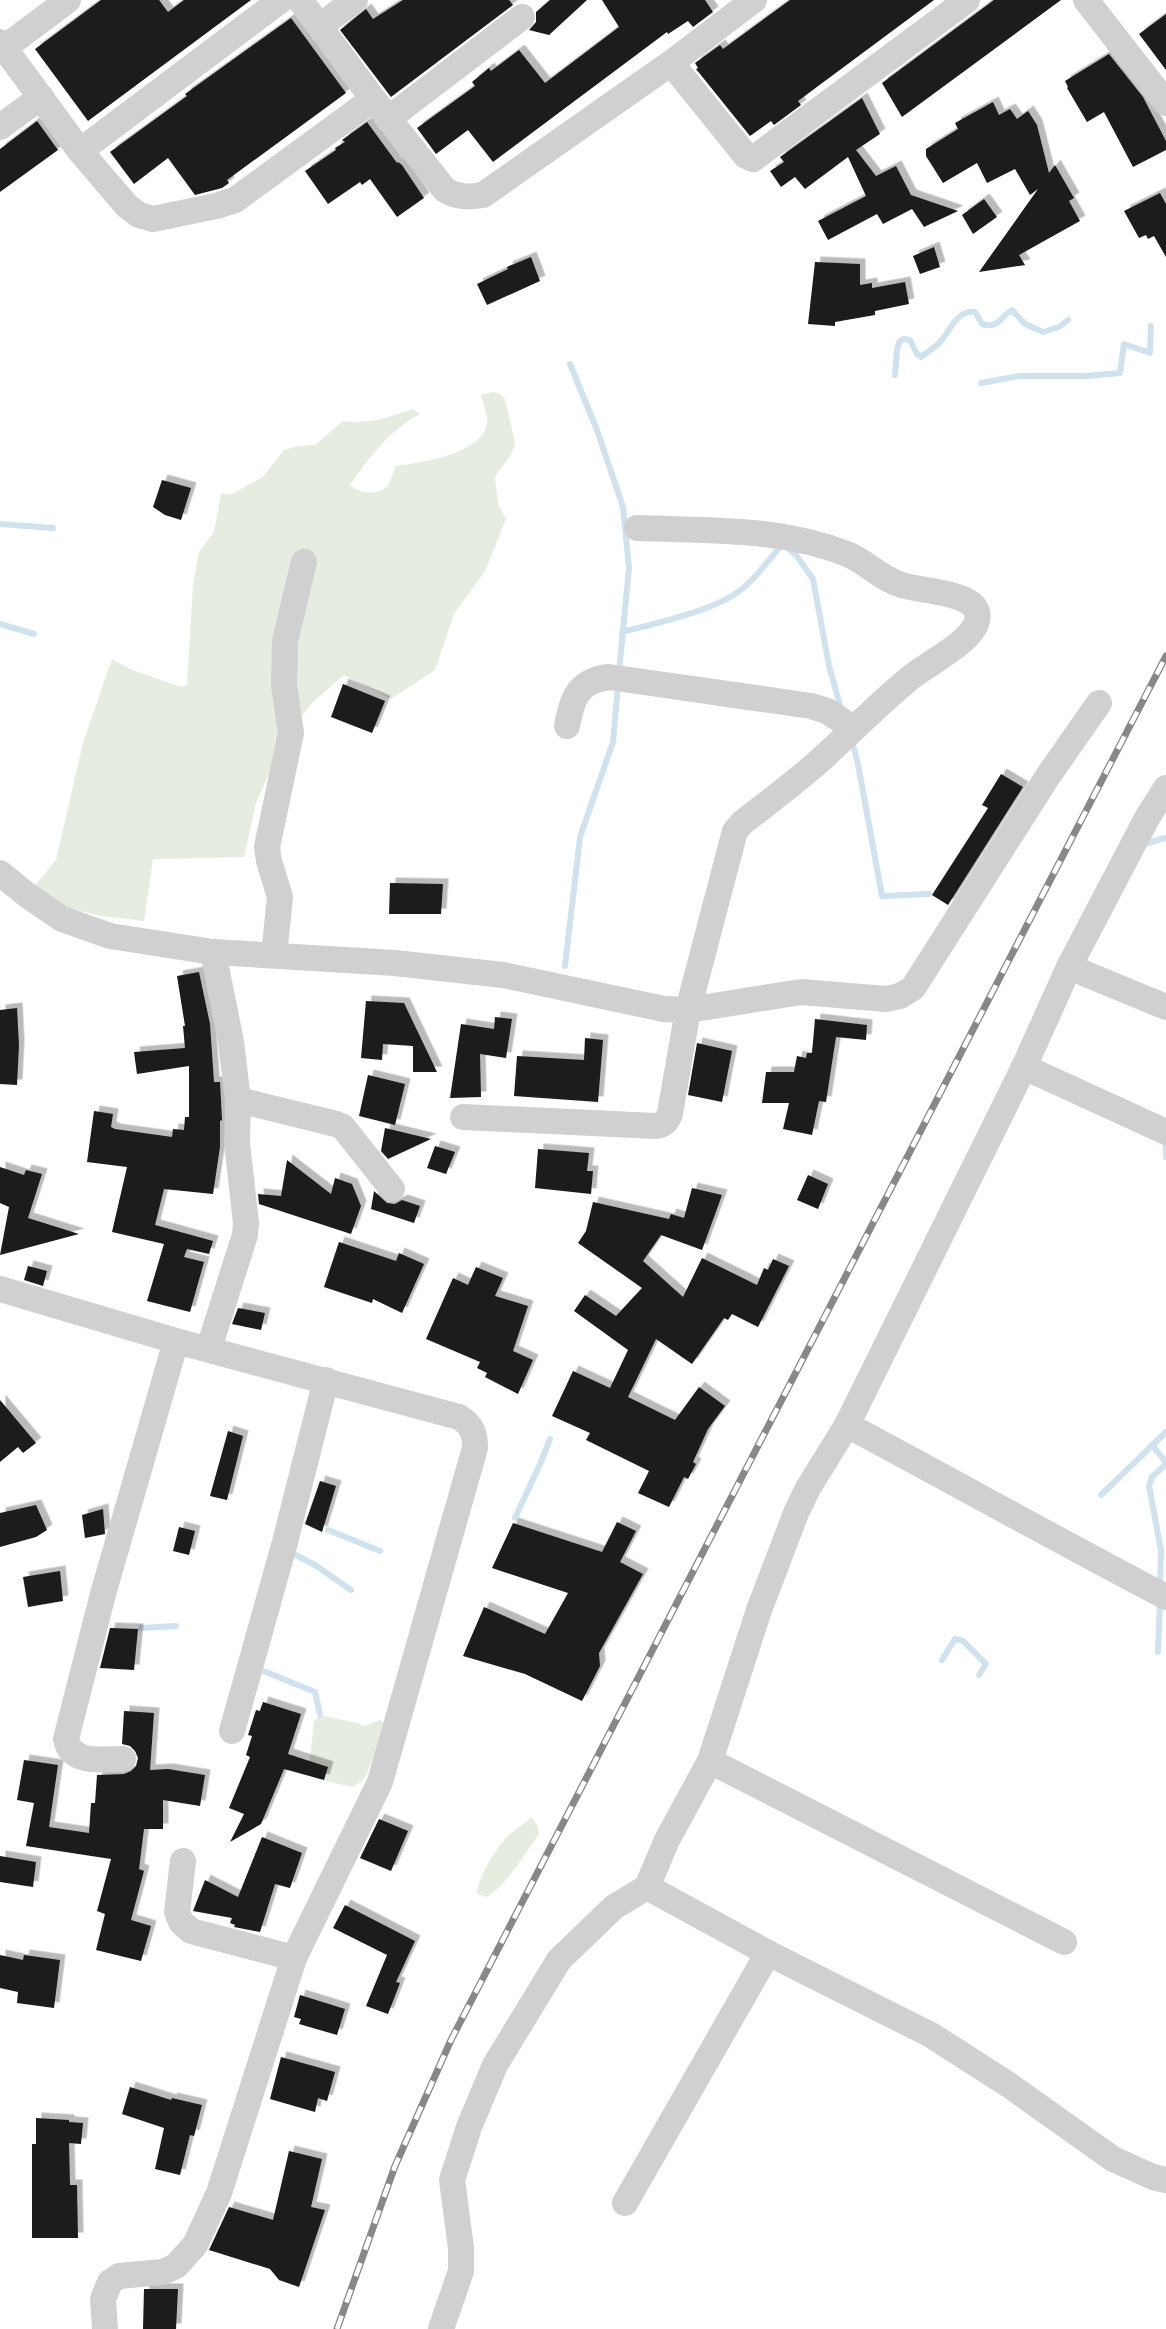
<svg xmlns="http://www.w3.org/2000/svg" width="1166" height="2329" viewBox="0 0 1166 2329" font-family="'PT Sans',sans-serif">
<defs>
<filter id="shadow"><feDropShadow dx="5.5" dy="-5.5" stdDeviation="0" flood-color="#0004"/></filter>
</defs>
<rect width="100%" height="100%" fill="#fff"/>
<g fill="#e6ecdf">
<path d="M493,392L500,394L505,399L515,443L512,453L495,477L498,504L506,519L485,571L454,614L435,670L391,699L344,675L312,703L284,739L256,803L244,857L153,859L144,921L102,916L61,907L33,888L56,860L83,743L112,659L130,669L181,687L187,685L193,585L199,552L214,532L221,494H232L263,477L284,450L298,446L315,445L343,421C368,425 389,417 413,409L420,414C389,430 370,457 350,485C358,494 380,496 388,485C391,480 394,472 396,466C419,463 484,454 487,423C488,415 483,403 481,395Z"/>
<path d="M319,1715L358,1723L364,1726L380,1720L386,1725L366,1776L361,1782L352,1787L313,1778L309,1767L314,1722Z"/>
<path d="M531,1817L537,1825L539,1834C523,1856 509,1882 487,1897L477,1894C479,1876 493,1853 505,1839C511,1832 523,1825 531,1817Z"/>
</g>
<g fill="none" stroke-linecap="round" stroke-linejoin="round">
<g stroke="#cfe2ee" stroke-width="6">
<path d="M570,364L597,430L623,507L629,568L619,672"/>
<path d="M895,375L897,349L900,341L904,339L910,340L917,354L921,357C927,352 935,348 940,342C951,330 956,310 975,312L982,324C999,329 1000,317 1012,310L1025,324L1043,332L1059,327L1068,320"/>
<path d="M981,383L1019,376H1087L1120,373L1124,344L1150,353L1151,326"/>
<path d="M0,524L53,528"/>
<path d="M0,624L34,634"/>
<path d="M622,632C654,624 717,610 742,589C758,576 769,559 783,544L796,555L813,579L829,666L842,712"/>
<path d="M852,741L858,764L882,896L929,894"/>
<path d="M1140,845L1166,838"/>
<path d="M565,966L580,837L613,742L618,685"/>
<path d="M1165,1137L1166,1157"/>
<path d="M1152,1445L1166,1462"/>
<path d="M1101,1495L1166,1432"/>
<path d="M515,1518L541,1462L550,1439"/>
<path d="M328,1530L380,1551"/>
<path d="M288,1551L315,1565L351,1590"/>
<path d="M1160,1585L1161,1550L1149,1486L1152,1477L1166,1464"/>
<path d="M141,1628L176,1626"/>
<path d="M1158,1652L1160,1601"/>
<path d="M942,1660L955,1639L963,1641L986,1664L979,1675"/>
<path d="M256,1668L315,1692L320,1714"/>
</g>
</g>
<g fill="#1a1a1a" filter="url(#shadow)">
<path d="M101,0H159L168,12L184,0H251L88,121L35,49Z"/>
<path d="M403,0H509L513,5L391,97L340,30L366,9L373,19Z"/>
<path d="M550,0H587L549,35L529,30L536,22V12Z"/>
<path d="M602,0H705L713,12L693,27L688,21L668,34L667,32L493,162L468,130L436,154L417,128L475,86L472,82L489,68L491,71L519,50L545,83L619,27Z"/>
<path d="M790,0H934L798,101L801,105L774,125L771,121L750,136L696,69L698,68L695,63L720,45L723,49Z"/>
<path d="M994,0H1061L902,117L882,83Z"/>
<path d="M1166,14V70L1139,34Z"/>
<path d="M291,18L346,93L227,180L229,183L222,188L195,195L168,158L134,184L110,152L187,96L185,94Z"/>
<path d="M1109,54L1143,97L1166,141V150L1133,167L1104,112L1087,122L1067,88L1068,87L1065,81Z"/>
<path d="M862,98L880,134L856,150L876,176L896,166L911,195L958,211L924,227L912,209L883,224L877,214L828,240L818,221L866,196L848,157L805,189L795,177L781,187L770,171L784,162L780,157Z"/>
<path d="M993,102L999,115L1010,109L1017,119L1028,111L1037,125L1049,173L1055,165L1074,198L1069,201L1080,221L1019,255L1025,265L979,272L1038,189L1030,195L1015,169L987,183L977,163L943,183L926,156V149L958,129L955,123Z"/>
<path d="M37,121L58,150L0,192V149Z"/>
<path d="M367,122L397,163L398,162L402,165L424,198L397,217L370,179L362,185L360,182L328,204L305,171L336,150L335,148L345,142L342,140Z"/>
<path d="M1160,193L1166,204V257L1154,236L1148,239L1146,235L1139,238L1124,211Z"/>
<path d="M984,199L997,217L973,234L962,215Z"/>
<path d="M934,247L940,267L920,274L913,256Z"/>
<path d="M531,257L540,281L487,305L477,284L508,269L507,267Z"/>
<path d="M815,262L860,264V285L872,283V288L905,282L909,304L875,311V315L835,322V326L808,324Z"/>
<path d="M162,480L191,488L181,520L165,515L153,507Z"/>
<path d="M343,684L385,701L372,733L331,717Z"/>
<path d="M1001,774L1023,787L948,905L932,895L988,808L982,805Z"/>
<path d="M390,883L443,884L441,914H389Z"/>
<path d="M199,972L210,1024L214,1082H220L222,1120L220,1121V1147L213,1194L164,1189L155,1225L213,1241L209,1254L187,1249L184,1257L204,1262L190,1312L147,1301L164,1244L112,1232L127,1167L87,1162L94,1111L113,1114L111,1127L115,1129L172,1137L173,1129L184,1130L185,1117H189V1066L137,1074L134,1052L185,1048L183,1026H185L177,976Z"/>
<path d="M366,1001L404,1003L437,1072H413V1046L383,1044L382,1060L361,1058Z"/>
<path d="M17,1008L19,1045L17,1085L0,1084V1010Z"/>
<path d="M495,1017L512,1019L506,1058L480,1054L481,1097L450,1098L461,1024L494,1029Z"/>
<path d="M815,1019L867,1025L866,1040L836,1037L826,1102L819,1101L812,1135L783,1129L789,1103H762L766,1072H794L797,1056L806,1058L807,1053H812Z"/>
<path d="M585,1038L603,1040L598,1102L514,1096L517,1056L584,1060Z"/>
<path d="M697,1043L732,1051L722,1102L688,1095Z"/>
<path d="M368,1075L405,1084L395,1125L359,1116Z"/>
<path d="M385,1128L431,1139L388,1159L381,1151Z"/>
<path d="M435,1146L455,1152L446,1174L427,1168Z"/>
<path d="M538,1149L589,1153L587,1171H593L591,1194L535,1188Z"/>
<path d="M287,1160L331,1194L335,1178L352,1184L361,1206L351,1234L259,1204L258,1194L281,1196Z"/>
<path d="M0,1167L24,1175L26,1170L42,1174L28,1218L79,1234L0,1255L9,1207L0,1203Z"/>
<path d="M808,1175L828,1184L818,1209L797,1200Z"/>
<path d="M692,1188L722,1195L702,1250L661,1235L643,1261L683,1297L702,1258L757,1285L764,1268L768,1270L773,1259L789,1266L758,1327L732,1314L728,1320L724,1318L692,1364L656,1339L628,1397L675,1420L699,1387L725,1406L708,1429L693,1462L696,1464L688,1479L684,1477L669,1507L638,1493L649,1471L586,1440L590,1433L552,1416L573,1371L610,1388L628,1350L574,1311L585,1295L616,1316L642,1288L578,1243L586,1231L593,1202L669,1219L671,1214L684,1218Z"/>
<path d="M374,1191L387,1203L395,1204L402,1200L420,1206L414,1223L371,1209Z"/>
<path d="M339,1242L396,1261L399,1253L424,1264L402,1313L373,1299L372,1303L324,1287Z"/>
<path d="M28,1266L47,1271L43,1286L24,1280Z"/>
<path d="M476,1267L503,1278L495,1296L528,1306L513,1351L533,1360L518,1394L485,1377L487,1373L477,1368L480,1362L426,1339L453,1278L468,1285Z"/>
<path d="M238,1308L265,1313L261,1330L232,1324Z"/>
<path d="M0,1400L36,1443L23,1453L18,1447L0,1462Z"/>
<path d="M228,1431L243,1436L227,1500L210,1496Z"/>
<path d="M320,1481L336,1486L322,1532L305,1524Z"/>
<path d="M36,1505L47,1530L36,1537L0,1547V1513Z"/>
<path d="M103,1509L105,1534L85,1538L82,1515Z"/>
<path d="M617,1522L636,1531L620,1562L643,1574L599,1653L600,1666L582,1701L525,1674L463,1656L484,1607L545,1634L568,1593L492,1568L513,1523L602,1552Z"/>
<path d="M179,1527L195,1531L189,1555L173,1551Z"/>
<path d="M60,1571L63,1601L28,1607L23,1577Z"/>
<path d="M110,1628L138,1629L134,1670L100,1668Z"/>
<path d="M263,1702L301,1714L288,1754L328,1767L324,1780L284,1769L261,1824L230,1842L244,1814L229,1808L250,1757L246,1755L252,1736L248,1735L256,1710L260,1711Z"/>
<path d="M124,1711L154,1713L150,1770L168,1769L205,1775L200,1806L163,1800V1829H144L139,1869L144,1871L131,1920L151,1926L141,1961L96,1950L105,1914L97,1911L111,1859L26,1846L34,1803L17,1800L24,1760L58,1765L49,1827L89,1833L91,1803H95L97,1775L124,1774L131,1771L136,1766L138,1758L135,1751L130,1746L122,1744Z"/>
<path d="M379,1819L408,1831L391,1871L360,1858Z"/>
<path d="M262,1837L302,1853L290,1888L275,1884L260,1932L234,1927L235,1925L230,1923L232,1918L193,1911L205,1880L238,1897Z"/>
<path d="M0,1856L36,1862L33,1887L0,1882Z"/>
<path d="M345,1905L415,1941L396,1982L400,1983L388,2014L366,2006L387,1955L333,1928Z"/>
<path d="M0,1955L23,1960L24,1955L60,1960L54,2008L17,2003L18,1992L0,1988Z"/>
<path d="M300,1995L345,2009L337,2035L299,2024L301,2019L294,2017Z"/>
<path d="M281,2057L335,2072L327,2101L318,2098L315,2112L270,2099Z"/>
<path d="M130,2087L171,2100L172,2098L202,2105L194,2136L190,2135L180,2175L155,2169L164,2128L122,2114Z"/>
<path d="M36,2118L69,2120V2122L83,2123L81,2144L69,2143L70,2185H77L78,2238H32V2144H36Z"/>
<path d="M289,2151L322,2159L311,2207L325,2210L299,2287L279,2280L270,2269L209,2250L229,2207L273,2220Z"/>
<path d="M144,2289H178L176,2329H143Z"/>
</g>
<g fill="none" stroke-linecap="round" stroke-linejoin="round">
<g stroke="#d0d0d0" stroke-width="26">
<path d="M300,0L373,99L445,190C459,198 469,197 483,195L671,63L754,0"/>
<path d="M1086,0L1166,103"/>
<path d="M320,26L355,0"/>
<path d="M0,42L80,151L127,206L139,215L153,219L216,206L235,200L373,99"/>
<path d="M4,48L68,0"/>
<path d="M671,63L746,156L753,159L967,0"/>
<path d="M388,119L522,17"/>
<path d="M0,127L41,97"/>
<path d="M80,151L281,0"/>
<path d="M567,726C572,698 578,681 609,677L811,706L827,711L853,728"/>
<path d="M0,873L27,895L62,919L110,936L213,952L395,963L503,975L664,1009L688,1010L801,992L886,999L900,996L913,988L1048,776L1099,703"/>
<path d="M274,955L280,897L269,861L267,847L291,733L284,685L285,641L304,562"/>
<path d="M1069,967L1166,1007"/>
<path d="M1024,1067L1166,1132"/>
<path d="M238,1100L336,1124L343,1127L392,1189"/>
<path d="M463,1117L655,1126C663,1125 668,1121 670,1113L688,1010L735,831L742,823C770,801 800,779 826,755C854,729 881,702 910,678C927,664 968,644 976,624C989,591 920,592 902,585C881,579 867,562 847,554C779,527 709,531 637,528"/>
<path d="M0,1289L176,1341L459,1417C472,1425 475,1433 475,1448L380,1782L294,1958L191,1931L181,1922L177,1912L183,1861"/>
<path d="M209,1348L245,1235L246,1223L237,1143L238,1100L231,1042L213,952"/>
<path d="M847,1425C954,1482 1059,1541 1166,1597"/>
<path d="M232,1731L285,1542L326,1380"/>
<path d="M123,1759C103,1759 71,1765 66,1739L103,1594L176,1341"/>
<path d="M710,1761L1064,1942"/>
<path d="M647,1887L768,1953L931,2035L1009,2085L1113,2159L1153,2177L1166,2180"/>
<path d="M625,2203L768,1953"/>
<path d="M105,2329L103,2299L110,2282L119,2276L163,2272L176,2266L195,2245L219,2193L294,1958"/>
<path d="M441,2329L461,2271V2248L452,2180L469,2127L495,2065L559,1960L614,1907L647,1887L667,1840L710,1761L759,1610L796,1513L808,1488L847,1425L1024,1067L1069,967L1147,818L1166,788"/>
</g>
<defs>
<path id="rail" d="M337,2329L395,2166L451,2040L1166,656"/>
</defs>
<use href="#rail" stroke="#888" stroke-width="7"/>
<use href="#rail" stroke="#fff" stroke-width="4.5" stroke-dasharray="14" stroke-linecap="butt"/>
</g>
</svg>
